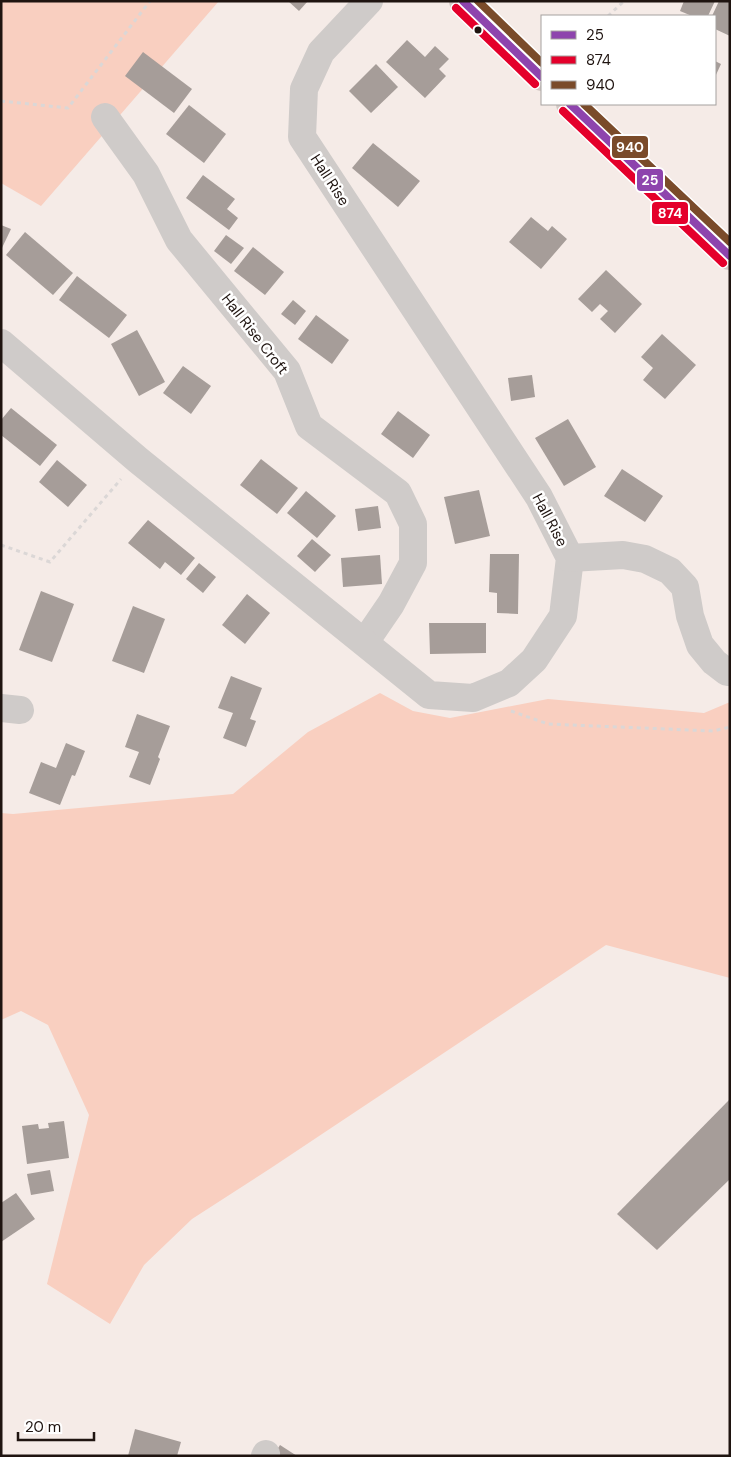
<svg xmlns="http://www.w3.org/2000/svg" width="731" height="1457" viewBox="0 0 731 1457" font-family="'DM Sans',sans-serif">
<rect width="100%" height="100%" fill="#f5ebe7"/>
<g fill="#f9cfc0">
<path d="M1,1H219L41,206L1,183Z"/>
<path d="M380,693L413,711L450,718L548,699L704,713L730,702V978L606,945L271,1168L192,1219L144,1265L110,1324L47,1284L89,1115L48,1025L21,1011L1,1020V813L13,814L233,794L308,732Z"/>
</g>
<g fill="#a69d99">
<path d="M288,1H308L299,11Z"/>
<path d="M684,1H715L708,16H692L680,11Z"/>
<path d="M719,1H730V36L715,29V16H712Z"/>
<path d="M407,40L425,57L435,46L449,59L439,69L446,76L425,98L386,62Z"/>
<path d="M143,52L192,89L174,113L125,76Z"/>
<path d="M715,61L721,64L715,77Z"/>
<path d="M376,64L398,87L371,113L349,91Z"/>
<path d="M189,105L226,134L204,163L166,134Z"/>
<path d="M373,143L420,181L398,207L352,168Z"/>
<path d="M203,175L235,199L227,209L238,218L229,230L186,198Z"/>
<path d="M531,217L548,231L552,226L567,239L541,269L509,242Z"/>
<path d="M1,225L11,229L1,250Z"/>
<path d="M25,232L73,273L53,295L6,255Z"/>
<path d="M226,235L244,248L231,264L214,251Z"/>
<path d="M253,247L284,272L265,295L234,271Z"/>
<path d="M606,270L642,304L615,333L600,319L608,311L600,304L592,312L578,299Z"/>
<path d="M77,276L127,315L109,338L59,300Z"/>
<path d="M293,300L306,311L295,325L281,314Z"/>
<path d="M316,315L349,340L332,364L298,339Z"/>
<path d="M137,330L165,382L139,396L111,344Z"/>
<path d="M662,334L696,365L665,399L643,380L653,368L641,357Z"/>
<path d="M183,366L211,386L191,414L163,393Z"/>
<path d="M532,375L535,397L511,401L508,378Z"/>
<path d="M11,408L57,445L40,466L1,435V420Z"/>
<path d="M398,411L430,435L413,458L381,434Z"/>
<path d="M568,419L596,467L564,486L535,438Z"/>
<path d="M261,459L298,488L277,514L240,485Z"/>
<path d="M57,460L87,485L68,507L39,482Z"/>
<path d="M622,469L663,496L645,522L604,496Z"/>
<path d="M479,490L490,536L455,544L444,497Z"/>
<path d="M306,491L336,516L317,538L287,513Z"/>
<path d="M378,506L381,528L358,531L355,509Z"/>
<path d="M148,520L195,558L181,575L165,562L160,569L128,543Z"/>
<path d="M312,539L331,555L315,572L297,556Z"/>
<path d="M490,554H519L518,614L497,613V593L489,592Z"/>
<path d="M380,555L382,584L343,587L341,558Z"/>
<path d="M199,563L216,577L203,593L186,579Z"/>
<path d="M41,591L74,604L52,662L19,650Z"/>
<path d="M247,594L270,613L245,644L222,625Z"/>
<path d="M133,606L165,619L144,673L112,661Z"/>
<path d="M429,623H486V653L430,654Z"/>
<path d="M231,676L262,688L250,719L256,721L246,747L223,738L233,713L218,708Z"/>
<path d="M137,714L170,726L158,757L160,759L150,785L129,777L139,752L125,747Z"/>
<path d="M66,743L85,751L75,776L72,775L60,805L29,793L41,762L56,768Z"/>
<path d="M730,1099V1179L657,1250L617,1214Z"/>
<path d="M64,1121L69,1158L27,1164L22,1126L38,1124L39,1129L49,1128L48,1123Z"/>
<path d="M50,1170L54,1191L31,1195L27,1174Z"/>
<path d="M16,1193L35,1219L1,1242V1203Z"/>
<path d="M135,1429L181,1442L177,1456H128Z"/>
<path d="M280,1445L297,1456H273Z"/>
</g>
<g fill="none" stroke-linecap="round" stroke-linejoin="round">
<g stroke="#dbd7d6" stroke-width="3" stroke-dasharray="4 4" stroke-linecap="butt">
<path d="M608,16L624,1"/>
<path d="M1,101L68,108L150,1"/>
<path d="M1,545L50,562L121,479"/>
<path d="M511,711L548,724L713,731L730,727"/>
</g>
<g stroke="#cfcbc9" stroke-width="28">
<path d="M105,117L146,174L179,240L287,371L309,426L398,493L413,524V563L391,604L365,642"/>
<path d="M1,343L138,460L429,695L473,698L509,683L534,660L563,616L570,558L539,497L302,137L304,89L321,52L369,1"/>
<path d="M570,558L623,555L645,559L670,571L685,587L690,616L700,645L714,662L727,672H730"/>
<path d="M1,708L20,710"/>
<path d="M265,1456L266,1454"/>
</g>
<g stroke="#d3c8c4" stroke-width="28">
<path d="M463,1L542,77"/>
<path d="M570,104L730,256"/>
</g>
<defs>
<g id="bus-1">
<path d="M463,1L542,77"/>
<path d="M570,104L730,256"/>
</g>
<g id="bus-2">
<path d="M456,8L535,84"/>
<path d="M563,111L723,263"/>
</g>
<g id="bus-3">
<path d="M478,1L542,63"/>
<path d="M584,104L730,242"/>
</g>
</defs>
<use href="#bus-1" stroke="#fff" stroke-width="11"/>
<use href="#bus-2" stroke="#fff" stroke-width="11"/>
<use href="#bus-3" stroke="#fff" stroke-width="11"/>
<use href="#bus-1" stroke="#8e44ad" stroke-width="8"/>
<use href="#bus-2" stroke="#e4002b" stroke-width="8"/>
<use href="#bus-3" stroke="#7a4b2a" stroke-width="8"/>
</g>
<circle fill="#1f1410" stroke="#fff" stroke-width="2" cx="478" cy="30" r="4.5"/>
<g text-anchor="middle" stroke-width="5" stroke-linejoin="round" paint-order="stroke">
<g font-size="15" fill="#1f1410" stroke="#fff">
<text transform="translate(330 180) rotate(57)" y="5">Hall Rise</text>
<text transform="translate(255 334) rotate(52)" y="5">Hall Rise Croft</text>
<text transform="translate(550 520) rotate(62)" y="5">Hall Rise</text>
</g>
</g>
<g stroke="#fff" stroke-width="2">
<rect x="611" y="135" width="38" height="24" rx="5" fill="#7a4b2a"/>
<rect x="636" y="168" width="28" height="24" rx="5" fill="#8e44ad"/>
<rect x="651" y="201" width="38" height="24" rx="5" fill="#e4002b"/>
</g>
<g font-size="14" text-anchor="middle" font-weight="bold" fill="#fff">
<text x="630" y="152">940</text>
<text x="650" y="185">25</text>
<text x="670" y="218">874</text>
</g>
<rect width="731" height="1457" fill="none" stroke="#1f1410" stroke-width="5"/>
<rect x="541" y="15" width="175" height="90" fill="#ffffff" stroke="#a5a19f"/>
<rect x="551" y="31" width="25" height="8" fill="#8e44ad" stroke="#a5a19f"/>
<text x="586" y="40" font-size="15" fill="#1f1410">25</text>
<rect x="551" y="56" width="25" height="8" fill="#e4002b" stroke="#a5a19f"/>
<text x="586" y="65" font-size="15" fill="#1f1410">874</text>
<rect x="551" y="81" width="25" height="8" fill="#7a4b2a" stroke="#a5a19f"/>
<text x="586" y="90" font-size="15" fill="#1f1410">940</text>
<path d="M18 1432v8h76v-8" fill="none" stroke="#1f1410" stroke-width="2.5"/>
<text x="25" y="1432" font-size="15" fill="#1f1410" stroke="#ffffff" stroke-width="4" paint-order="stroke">20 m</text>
</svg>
